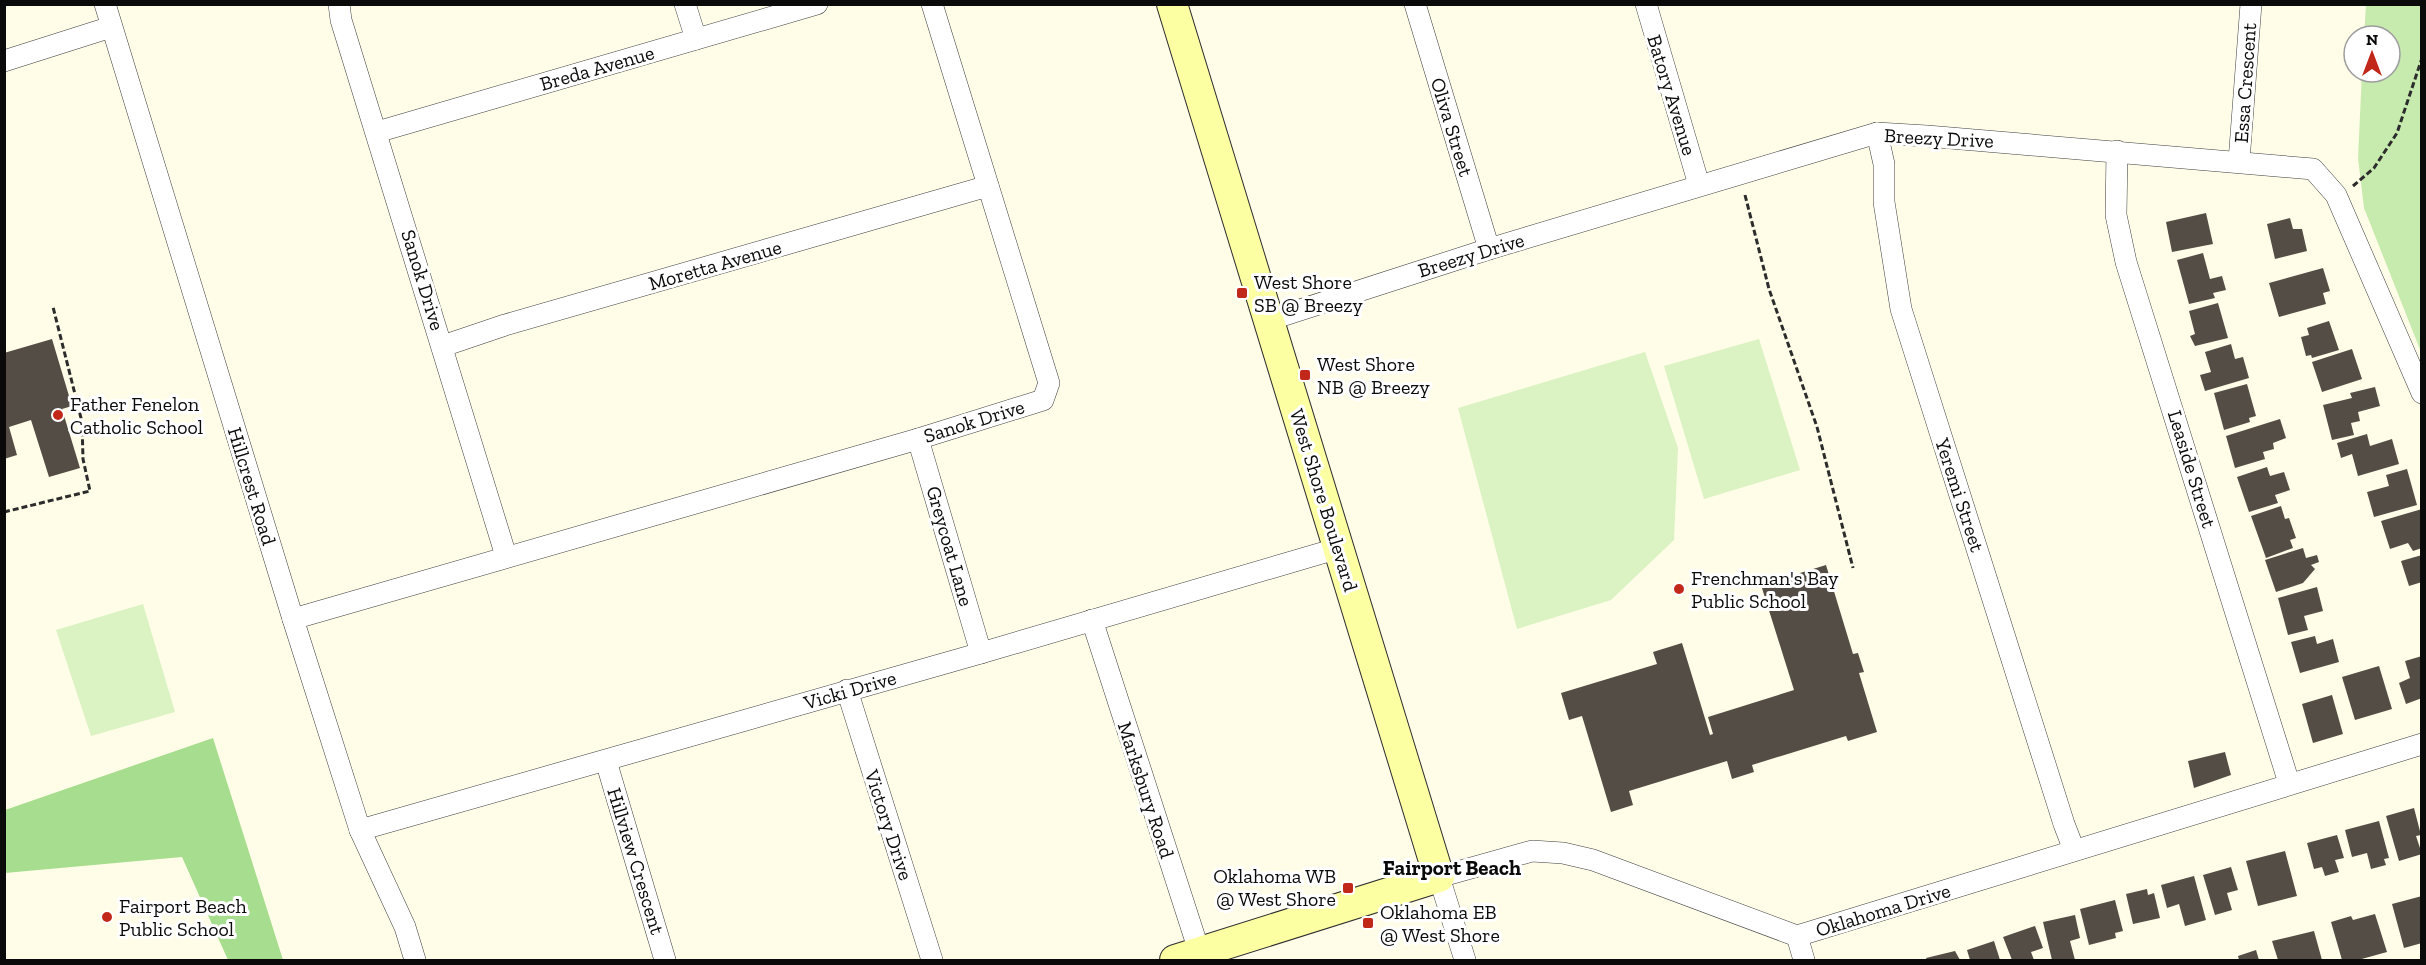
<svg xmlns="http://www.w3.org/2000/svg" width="2426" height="965" viewBox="0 0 2426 965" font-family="'Zilla Slab',serif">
<rect width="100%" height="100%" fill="#fffde8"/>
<path fill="#c7ebaf" d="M2366,5H2421V352L2364,208L2358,158L2362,72H2390V36H2364Z"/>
<path fill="#a7dd8e" d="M213,738L283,960H228L182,857L5,873V810Z"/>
<g fill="#dbf2c2">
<path d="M1759,339L1800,470L1704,499L1664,366Z"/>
<path d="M1645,352L1678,448L1674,540L1611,600L1517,629L1458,408Z"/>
<path d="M143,604L175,712L91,736L56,630Z"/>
</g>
<g fill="#544d46">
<path d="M2206,213L2213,244L2172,252L2166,222Z"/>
<path d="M2290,218L2293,229H2302L2307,251L2275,259L2267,224Z"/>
<path d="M2203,253L2210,279L2222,276L2226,290L2213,293L2215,298L2189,304L2177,260Z"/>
<path d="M2323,268L2330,291L2323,293L2326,304L2279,317L2269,283Z"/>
<path d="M2218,303L2228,338L2195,346L2190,336L2195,334L2189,311Z"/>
<path d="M2329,321L2339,350L2312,358L2311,355L2306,356L2301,337L2309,335L2307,328Z"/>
<path d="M52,339L72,406L62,409L80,468L49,477L31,420L9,427L17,455L4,459V353Z"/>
<path d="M2231,344L2235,359L2243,357L2249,378L2205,391L2200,375L2211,372L2205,352Z"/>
<path d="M2352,349L2362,379L2322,392L2312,362Z"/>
<path d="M2247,384L2256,416L2249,418L2250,422L2224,430L2214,393Z"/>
<path d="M2375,387L2380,406L2358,412L2360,421L2351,423L2354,435L2332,440L2323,405L2352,398L2350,393Z"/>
<path d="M2280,419L2286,438L2273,443L2274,449L2263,452L2265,459L2235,468L2226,436Z"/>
<path d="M2367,434L2370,446L2392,439L2399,464L2358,476L2352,454L2341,458L2337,443Z"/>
<path d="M2267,467L2270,476L2284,472L2290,490L2275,495L2278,503L2249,512L2237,477Z"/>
<path d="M2407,469L2417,505L2374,517L2367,492L2389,486L2386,475Z"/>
<path d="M2281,506L2285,519L2289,518L2296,538L2290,540L2293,548L2266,558L2251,516Z"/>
<path d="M2422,509V548L2413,551L2408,543L2390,549L2381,521Z"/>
<path d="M2303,548L2306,558L2317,555L2319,562L2311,565L2315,569L2303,583L2276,592L2265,560Z"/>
<path d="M2422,555V582L2409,586L2401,561Z"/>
<path d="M1826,565L1853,654L1858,653L1864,672L1859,673L1877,732L1848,741L1846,736L1752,765L1754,772L1732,779L1727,761L1629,791L1633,805L1611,812L1582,716L1569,720L1561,693L1657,664L1653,652L1682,643L1710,735L1713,734L1708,717L1794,690L1761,585Z"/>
<path d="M2317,587L2323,611L2304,616L2308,630L2288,635L2278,598Z"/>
<path d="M2315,636L2317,644L2333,639L2339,662L2300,673L2291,642Z"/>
<path d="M2422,656V698L2406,704L2399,683L2410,678L2405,661Z"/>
<path d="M2379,666L2392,709L2355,720L2342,677Z"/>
<path d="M2332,695L2343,734L2313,743L2302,704Z"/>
<path d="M2225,752L2231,775L2194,788L2188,761Z"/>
<path d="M2414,808L2421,835L2416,836L2422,854L2399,861L2386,816Z"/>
<path d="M2379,821L2389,858L2384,859L2386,865L2371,869L2367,853L2352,857L2345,830Z"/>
<path d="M2337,835L2344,858L2335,860L2339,872L2325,876L2322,867L2314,869L2307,843Z"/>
<path d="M2285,851L2297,896L2258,906L2246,861Z"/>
<path d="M2231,867L2238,890L2227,893L2232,910L2215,915L2203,875Z"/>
<path d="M2194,876L2206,920L2185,926L2179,904L2167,908L2161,885Z"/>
<path d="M2147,889L2148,895L2154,893L2160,918L2133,924L2126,894Z"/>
<path d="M2422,896V943L2404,948L2392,904Z"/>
<path d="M2115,900L2123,931L2115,933L2116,938L2089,945L2080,909Z"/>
<path d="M2375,914L2387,952L2358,960H2342L2331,922L2351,916L2353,920Z"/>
<path d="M2075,915L2080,938L2070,941L2075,960H2052L2043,922Z"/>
<path d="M2035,926L2043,948L2031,952L2034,960H2012L2003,937Z"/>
<path d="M2314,931L2322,960H2278L2272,941Z"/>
<path d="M1994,941L2000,960H1970L1967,950Z"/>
<path d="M2256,950L2259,960H2239L2238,956Z"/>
<path d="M1955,951L1960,960H1927L1926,958Z"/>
</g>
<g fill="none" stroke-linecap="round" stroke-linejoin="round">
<defs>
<g id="street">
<path d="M105,4L293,619L360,830L405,927L415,960"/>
<path d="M339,4L341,20L506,556"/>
<path d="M685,4L696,39"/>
<path d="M1415,4L1489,249"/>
<path d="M1646,4L1699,185"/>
<path d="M4,61L111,27"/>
<path d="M377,132L817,4"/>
<path d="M1877,133L1884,164V202L1901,309L2064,824L2074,850"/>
<path d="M2117,151L2116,215L2126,262L2289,783"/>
<path d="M2239,161L2251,4"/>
<path d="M1269,320L1489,249L1877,133L1927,136L2313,169L2336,195L2422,393"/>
<path d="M443,346L505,325L988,186"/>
<path d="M918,439L981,653"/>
<path d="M293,619L918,439L1043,400L1049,383L932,4"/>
<path d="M1092,620L1202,960"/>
<path d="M847,690L932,960"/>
<path d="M606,761L665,960"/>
<path d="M360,830L981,653L1339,548"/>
<path d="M1797,936L1804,960"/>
<path d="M1465,960L1439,877L1532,851L1563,853L1593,860L1797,936L2422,744"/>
</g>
<path id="secondary" d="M1172,4L1439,877L1175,960"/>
</defs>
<use href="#street" stroke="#3d3d3d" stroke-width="22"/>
<use href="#secondary" stroke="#2c2c2c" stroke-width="32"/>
<g stroke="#2c2c2c" stroke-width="3" stroke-dasharray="6 3" stroke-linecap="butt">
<path d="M2353,186L2374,168L2397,133L2422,58"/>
<path d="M1745,195L1769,289L1817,427L1853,568"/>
<path d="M4,512L90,491L83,459L82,422L53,307"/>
</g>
<use href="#street" stroke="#fff" stroke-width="21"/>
<use href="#secondary" stroke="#fdffa3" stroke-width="30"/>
</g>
<g fill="#c2281a" stroke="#fff" stroke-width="2">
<rect x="1236" y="287" width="12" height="12" rx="3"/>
<rect x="1299" y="369" width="12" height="12" rx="3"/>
<circle cx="58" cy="415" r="6"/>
<circle cx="1679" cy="589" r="6"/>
<rect x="1342" y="882" width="12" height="12" rx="3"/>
<circle cx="107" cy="917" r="6"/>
<rect x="1362" y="917" width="12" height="12" rx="3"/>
</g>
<g text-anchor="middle" stroke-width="6" stroke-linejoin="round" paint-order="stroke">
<g font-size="20" fill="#0a0a0a" stroke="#fff">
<text transform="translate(597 68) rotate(-16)" y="7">Breda Avenue</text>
<text transform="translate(2245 83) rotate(-86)" y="7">Essa Crescent</text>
<text transform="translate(1672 95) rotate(73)" y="7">Batory Avenue</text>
<text transform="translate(1452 127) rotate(73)" y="7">Oliva Street</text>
<text transform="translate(1939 138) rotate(3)" y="7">Breezy Drive</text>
<text transform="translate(1471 255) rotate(-17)" y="7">Breezy Drive</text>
<text transform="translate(715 265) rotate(-16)" y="7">Moretta Avenue</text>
<text transform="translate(423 280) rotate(73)" y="7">Sanok Drive</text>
<text transform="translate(974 421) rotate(-17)" y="7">Sanok Drive</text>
<text transform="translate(2192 469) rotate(73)" y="7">Leaside Street</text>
<text transform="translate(252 486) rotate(73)" y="7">Hillcrest Road</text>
<text transform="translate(1960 495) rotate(72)" y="7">Yeremi Street</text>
<text transform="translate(1324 500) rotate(73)" y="7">West Shore Boulevard</text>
<text transform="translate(950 546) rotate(74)" y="7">Greycoat Lane</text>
<text transform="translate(850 690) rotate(-16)" y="7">Vicki Drive</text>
<text transform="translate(1146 790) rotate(72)" y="7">Marksbury Road</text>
<text transform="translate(889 825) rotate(72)" y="7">Victory Drive</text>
<text transform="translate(636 861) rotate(73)" y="7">Hillview Crescent</text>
<text transform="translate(1883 910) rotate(-17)" y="7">Oklahoma Drive</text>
</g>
<g font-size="20" fill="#0a0a0a" stroke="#fff" text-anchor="start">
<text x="1254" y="289">West Shore<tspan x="1254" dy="23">SB @ Breezy</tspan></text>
<text x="1317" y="371">West Shore<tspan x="1317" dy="23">NB @ Breezy</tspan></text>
<text x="70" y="411">Father Fenelon<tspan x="70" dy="23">Catholic School</tspan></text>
<text x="1691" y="585">Frenchman's Bay<tspan x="1691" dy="23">Public School</tspan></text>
<text x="1336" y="883" text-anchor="end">Oklahoma WB<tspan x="1336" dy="23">@ West Shore</tspan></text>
<text x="119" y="913">Fairport Beach<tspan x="119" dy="23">Public School</tspan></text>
<text x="1380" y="919">Oklahoma EB<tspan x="1380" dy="23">@ West Shore</tspan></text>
</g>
<g font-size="21" font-weight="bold" fill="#0a0a0a" stroke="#fff">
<text x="1452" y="875">Fairport Beach</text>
</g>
</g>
<rect width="2426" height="965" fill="none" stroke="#0a0a0a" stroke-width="12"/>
<g transform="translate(2372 54)"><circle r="28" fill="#ffffff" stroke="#9d9d9d" stroke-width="1.5"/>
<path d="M0-4.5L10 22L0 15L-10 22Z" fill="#c2281a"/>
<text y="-9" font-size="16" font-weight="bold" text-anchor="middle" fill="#0a0a0a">N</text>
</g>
</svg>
